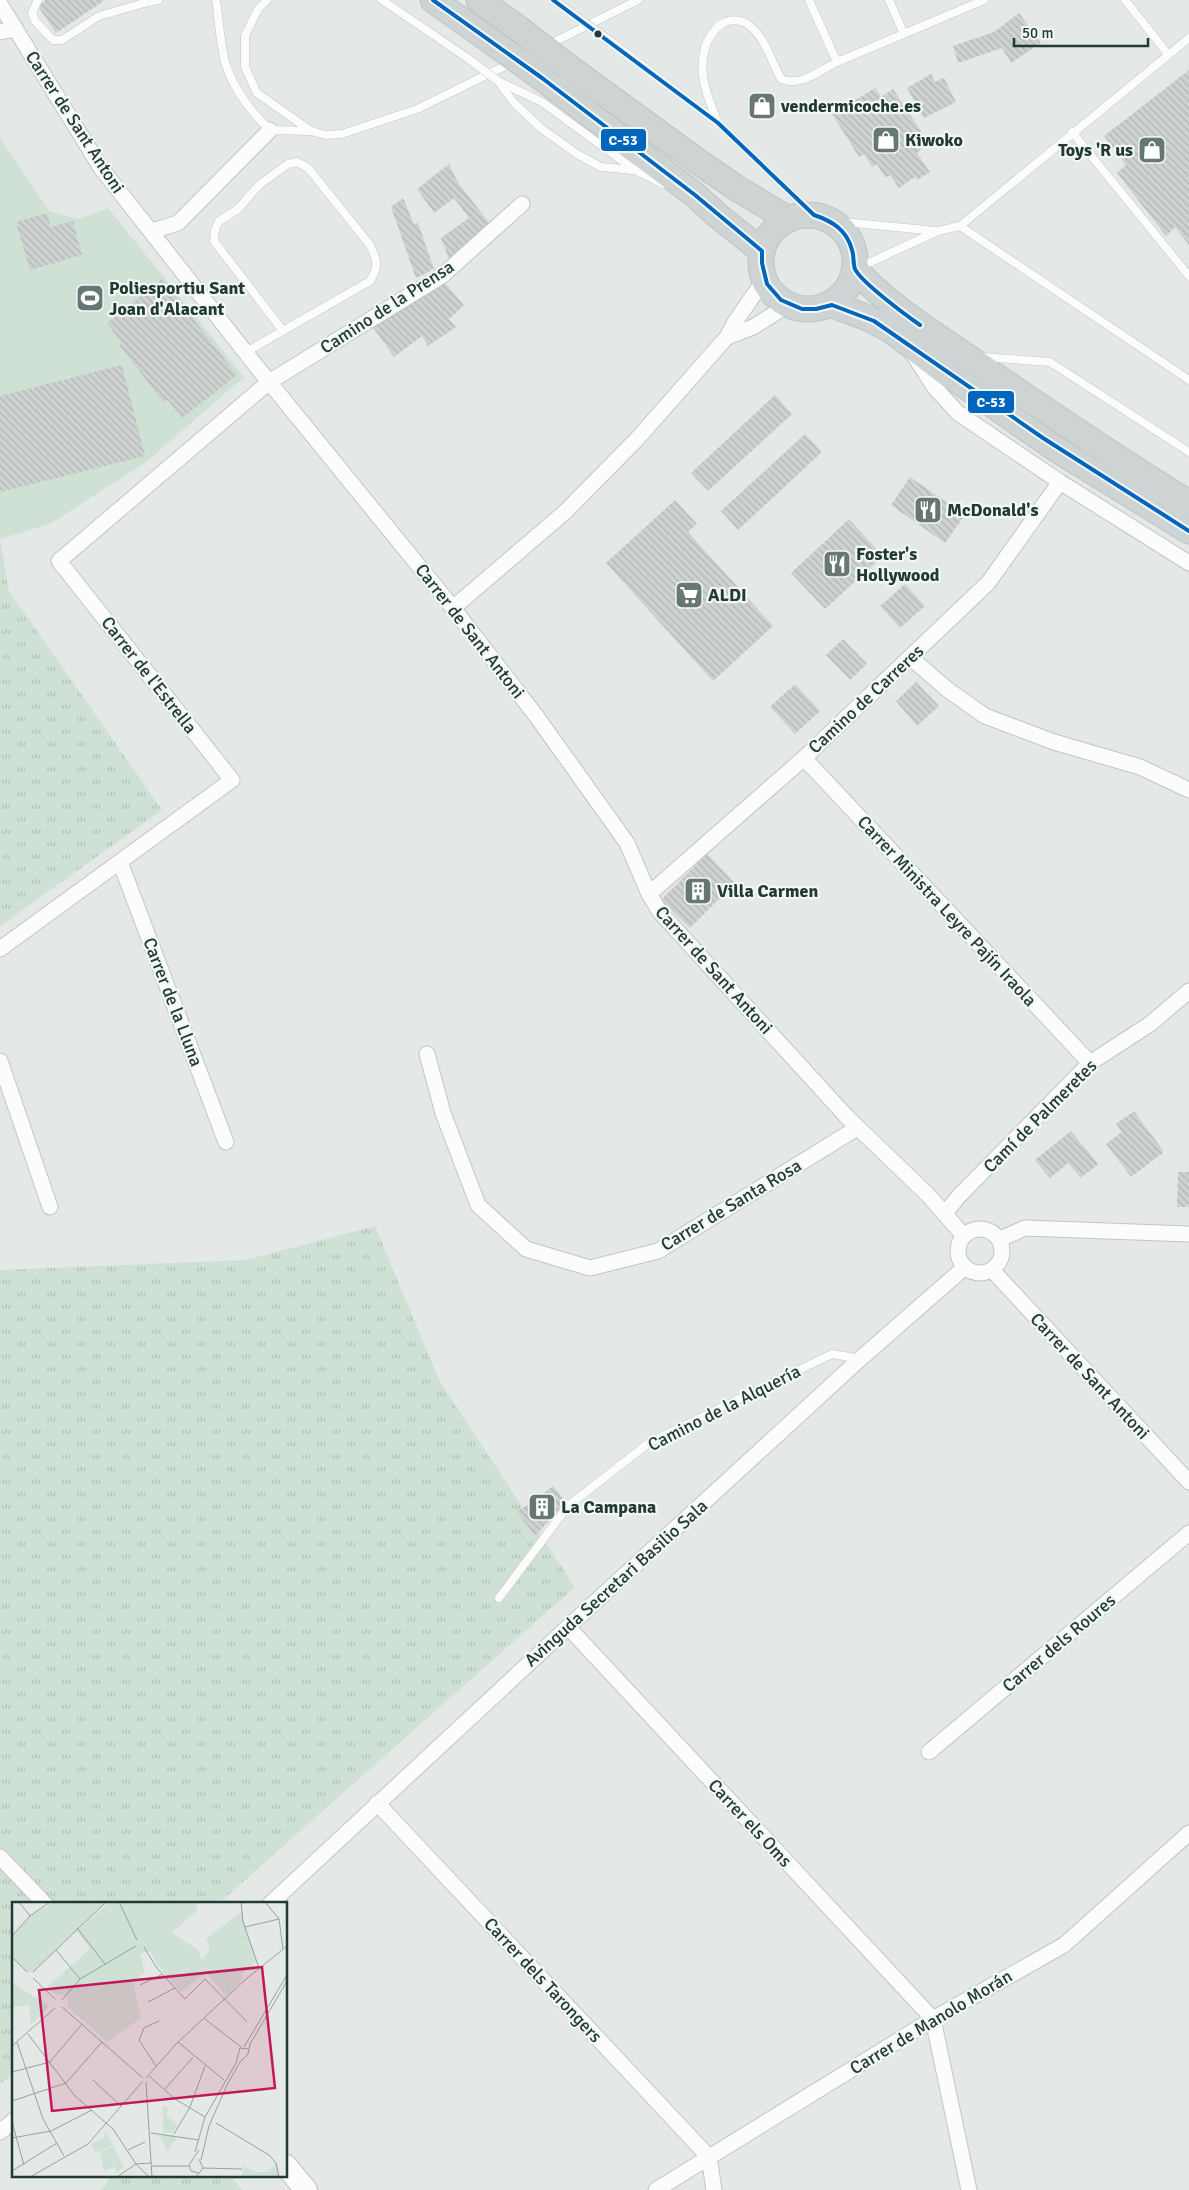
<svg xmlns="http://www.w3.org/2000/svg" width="1189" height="2190" viewBox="0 0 1189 2190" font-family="Signika,sans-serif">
<defs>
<pattern id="grass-tufts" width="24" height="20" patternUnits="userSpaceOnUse" patternTransform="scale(1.25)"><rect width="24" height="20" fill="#cee1d4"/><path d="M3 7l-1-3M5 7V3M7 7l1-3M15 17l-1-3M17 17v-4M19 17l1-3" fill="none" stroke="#b1c2b7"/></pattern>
<pattern id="building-back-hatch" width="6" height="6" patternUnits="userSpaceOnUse" patternTransform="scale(1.25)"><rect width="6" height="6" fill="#ced2d1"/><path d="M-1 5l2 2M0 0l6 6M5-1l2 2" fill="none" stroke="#b1b5b4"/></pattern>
</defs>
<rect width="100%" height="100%" fill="#e4e9e7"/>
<g fill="url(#grass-tufts)">
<path d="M0,539L8,589L162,810L0,926Z"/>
<path d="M375,1226L440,1382L575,1587L218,1904H14V2073L0,2084V1270L245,1260Z"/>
<path d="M112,2176H231L242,2190H101Z"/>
</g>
<path fill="#cee1d4" d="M0,138L49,211L79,219L108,208L244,377L146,462L50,524L0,539Z"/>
<g fill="url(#building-back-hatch)">
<path d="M46,0H105L56,33L38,6Z"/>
<path d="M1019,13L1041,43L1011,63L1002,48L958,63L953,46L994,32Z"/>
<path d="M1189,70V245L1175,227L1166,236L1117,173L1126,165L1104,136Z"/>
<path d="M931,74L935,82L944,78L956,102L924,118L907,88Z"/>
<path d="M875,88L881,97L893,89L925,137L923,143L919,146L921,150L917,153L930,172L917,180L915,177L899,188L890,175L885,178L877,164L872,167L864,154L859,157L832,114Z"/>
<path d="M767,100L770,106L757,113L754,106Z"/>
<path d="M449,164L457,181L490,224L449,259L441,238L469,218L454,198L434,213L417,189Z"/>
<path d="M403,198L414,224L418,223L434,269L416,278L391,207Z"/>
<path d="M47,213L51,227L73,221L82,255L30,270L16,222Z"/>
<path d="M162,279L237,375L182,418L168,400L164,403L119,345L122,343L107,323Z"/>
<path d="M444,282L464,305L449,319L456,327L428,346L422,336L394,357L372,326Z"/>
<path d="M122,365L145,456L0,492V396Z"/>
<path d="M775,395L792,414L708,491L691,473Z"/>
<path d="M805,434L822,452L738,530L721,511Z"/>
<path d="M910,477L965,515L945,543L891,505Z"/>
<path d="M675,500L697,524L688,532L773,626L713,681L606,563Z"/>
<path d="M849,519L883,556L825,609L791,573Z"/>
<path d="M905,584L925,606L900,628L880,606Z"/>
<path d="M843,639L867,664L850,680L826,655Z"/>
<path d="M916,682L939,706L917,726L896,701Z"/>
<path d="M795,684L820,711L795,734L770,707Z"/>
<path d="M707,854L735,883L690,928L661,900Z"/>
<path d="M1134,1111L1164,1152L1131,1177L1106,1144L1122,1132L1116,1124Z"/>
<path d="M1071,1131L1098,1164L1081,1178L1068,1163L1050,1178L1035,1160Z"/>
<path d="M1178,1172H1189V1207H1177Z"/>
<path d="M553,1486L566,1502L535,1536L517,1512Z"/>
</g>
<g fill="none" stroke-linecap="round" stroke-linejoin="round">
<defs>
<g id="lane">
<path d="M38,0L32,13L35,21L53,40H62L99,16L148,2"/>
<path d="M148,0V2L158,0"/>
<path d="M216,0C219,20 220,42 225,62C233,88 250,111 270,130L311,131L326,135L342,134L417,109L513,62"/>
<path d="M267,0L258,9L245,36V67L257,93L311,131"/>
<path d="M382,0L466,57"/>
<path d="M553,0L562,6"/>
<path d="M889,0L904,34"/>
<path d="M1125,0L1168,54"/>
<path d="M614,44L718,123L814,215"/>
<path d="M548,45L638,0"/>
<path d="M837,62L984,0"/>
<path d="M498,81L542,102L635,170L663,184"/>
<path d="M498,81L514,103L542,129L577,154L601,167L633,170"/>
<path d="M718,123C707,95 696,71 707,42C711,34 716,26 725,22C733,19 743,20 750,26C765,38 772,62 781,79C801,87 819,71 837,62L809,0"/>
<path d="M1072,132L1189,276"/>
<path d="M833,221L936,231"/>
<path d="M960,226L1189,380"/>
<path d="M860,267L938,231L960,226L1189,38"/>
<path d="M246,352L370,281C379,267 377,259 370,245L308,168L297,162L288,164L259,185L238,209L219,221L215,230L214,241L283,331"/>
<path d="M983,357L1050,362L1189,452"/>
<path d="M499,1598L568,1506L650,1442L832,1354L860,1359"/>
</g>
<g id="street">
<path d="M0,4L101,168L261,372L453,608L537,717L627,843L649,894L660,912L846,1116L928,1195L964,1236"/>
<path d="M0,32L15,29"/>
<path d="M152,231L178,223L270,130"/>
<path d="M727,337L753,327L788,305"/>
<path d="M913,354L935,388L958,413L1060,482L1189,563"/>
<path d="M453,608L565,512L637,439L727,337L735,322L764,280"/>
<path d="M911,658L948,690L985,716L1054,742L1140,767L1189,790"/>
<path d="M804,758L1090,1063"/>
<path d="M120,862L226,1142"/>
<path d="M649,894L804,758L988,583L1060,482"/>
<path d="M0,949L232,780L59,561L269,382L443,275L522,204"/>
<path d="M427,1054L443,1113L478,1205L526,1249L590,1268L658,1251L857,1128"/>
<path d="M0,1061L50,1207"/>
<path d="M945,1213L959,1196L1090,1063L1150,1024L1189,991"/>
<circle cx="980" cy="1251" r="22"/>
<path d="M1000,1239L1025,1228L1189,1234"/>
<path d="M992,1270L1189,1482"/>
<path d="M568,1627L933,2019L969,2190"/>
<path d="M929,1752L1189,1533"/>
<path d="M377,1803L709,2157L714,2190"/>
<path d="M0,1857L45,1904"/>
<path d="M270,1904L568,1627L860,1359L965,1267"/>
<path d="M0,2132L14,2120"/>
<path d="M656,2190L933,2019L1064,1945L1189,1833"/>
</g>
<path id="secondary" d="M286,2166L306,2190"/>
<g id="primary">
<path d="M433,0L492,42"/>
<path d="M479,0L518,28"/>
<path d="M567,66L700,163L738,189L788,219"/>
<path d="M542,78L695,195L718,216L762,251"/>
<circle cx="808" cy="262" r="47"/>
<path d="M855,269C891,309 938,336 982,367C1050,413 1118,460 1189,503"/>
<path d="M830,304L868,318L892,331L948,374L1056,449L1189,531"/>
</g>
</defs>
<use href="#lane" stroke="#c1c6c4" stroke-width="9"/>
<use href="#street" stroke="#c1c6c4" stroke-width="17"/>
<use href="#secondary" stroke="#c0c6c4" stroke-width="24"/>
<use href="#primary" stroke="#bdc4c2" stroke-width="27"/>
<use href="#lane" stroke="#fbfcfb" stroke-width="8"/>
<use href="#street" stroke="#fbfcfb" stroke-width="15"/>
<use href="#secondary" stroke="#fbfcfb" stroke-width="22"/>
<use href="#primary" stroke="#ced4d3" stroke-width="25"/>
<defs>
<g id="lane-bridge">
<path d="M562,6L614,44"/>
<path d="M466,57L498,81"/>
</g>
<g id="primary-bridge">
<path d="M518,28L567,66"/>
<path d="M492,42L542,78"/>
</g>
</defs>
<use href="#lane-bridge" stroke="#c1c6c4" stroke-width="9" stroke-linecap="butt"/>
<use href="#primary-bridge" stroke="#bdc4c2" stroke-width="27" stroke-linecap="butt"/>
<use href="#lane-bridge" stroke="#fbfcfb" stroke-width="8"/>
<use href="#primary-bridge" stroke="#ced4d3" stroke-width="25"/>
<defs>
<g id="bus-1">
<path d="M433,0L542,78L695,195L762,251V263L767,284L781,300L802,309H816L832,305L874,321L1043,438L1189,531"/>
<path d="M553,0L718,123L814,215C832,221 847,230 852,250C854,255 853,264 855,269C861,282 907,316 920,325"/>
</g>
</defs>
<use href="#bus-1" stroke="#f2f8f5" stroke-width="8"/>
<use href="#bus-1" stroke="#0065bd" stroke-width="4"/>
</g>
<defs>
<symbol id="shop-square" viewBox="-11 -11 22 22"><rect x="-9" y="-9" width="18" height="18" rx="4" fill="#677773" stroke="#f2f8f5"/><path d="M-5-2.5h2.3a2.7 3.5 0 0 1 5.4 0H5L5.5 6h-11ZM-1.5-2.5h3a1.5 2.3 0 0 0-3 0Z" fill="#fff"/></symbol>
<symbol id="stadium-square" viewBox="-11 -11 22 22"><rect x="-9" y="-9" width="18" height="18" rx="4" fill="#677773" stroke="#f2f8f5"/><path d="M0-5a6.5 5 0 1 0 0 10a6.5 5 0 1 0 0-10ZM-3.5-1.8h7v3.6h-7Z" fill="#fff"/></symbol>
<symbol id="restaurant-square" viewBox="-11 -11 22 22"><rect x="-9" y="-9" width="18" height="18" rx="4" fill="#677773" stroke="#f2f8f5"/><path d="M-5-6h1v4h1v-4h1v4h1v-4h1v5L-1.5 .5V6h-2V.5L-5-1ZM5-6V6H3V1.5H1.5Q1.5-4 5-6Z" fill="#fff"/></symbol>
<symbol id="supermarket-square" viewBox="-11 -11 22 22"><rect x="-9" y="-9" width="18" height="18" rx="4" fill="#677773" stroke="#f2f8f5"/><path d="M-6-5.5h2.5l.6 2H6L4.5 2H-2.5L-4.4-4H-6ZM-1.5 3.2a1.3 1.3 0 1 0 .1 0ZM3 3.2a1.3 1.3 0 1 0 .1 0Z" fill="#fff"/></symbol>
<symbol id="building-square" viewBox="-11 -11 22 22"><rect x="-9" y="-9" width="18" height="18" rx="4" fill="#677773" stroke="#f2f8f5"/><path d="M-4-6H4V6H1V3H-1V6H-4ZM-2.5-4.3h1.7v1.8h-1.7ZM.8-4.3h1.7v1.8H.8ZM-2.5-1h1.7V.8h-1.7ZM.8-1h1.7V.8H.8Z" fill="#fff"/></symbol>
</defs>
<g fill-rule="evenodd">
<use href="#shop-square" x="746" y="90" width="32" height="32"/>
<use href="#shop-square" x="870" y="124" width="32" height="32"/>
<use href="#shop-square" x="1136" y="134" width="32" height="32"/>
<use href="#stadium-square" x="74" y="282" width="32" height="32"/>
<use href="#restaurant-square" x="912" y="494" width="32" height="32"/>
<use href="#restaurant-square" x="821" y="548" width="32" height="32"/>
<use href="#supermarket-square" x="673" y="579" width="32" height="32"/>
<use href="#building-square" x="682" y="875" width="32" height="32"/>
<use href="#building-square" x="526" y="1491" width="32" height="32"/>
</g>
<circle fill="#233a34" stroke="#f2f8f5" stroke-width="2" cx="598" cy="34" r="4.5"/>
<g text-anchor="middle" stroke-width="4.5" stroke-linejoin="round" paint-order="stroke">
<g font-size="18" font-weight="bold" fill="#233a34" stroke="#f2f8f5" text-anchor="start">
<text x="781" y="112">vendermicoche.es</text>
<text x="905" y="146">Kiwoko</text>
<text x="1133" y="156" text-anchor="end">Toys 'R us</text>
<text x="109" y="294">Poliesportiu Sant<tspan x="109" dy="21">Joan d'Alacant</tspan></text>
<text x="947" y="516">McDonald's</text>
<text x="856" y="560">Foster's<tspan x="856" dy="21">Hollywood</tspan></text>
<text x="708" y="601">ALDI</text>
<text x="717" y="897">Villa Carmen</text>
<text x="561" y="1513">La Campana</text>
</g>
<g font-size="18" fill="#233a34" stroke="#f2f8f5">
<text transform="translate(75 122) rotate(57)" y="6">Carrer de Sant Antoni</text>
<text transform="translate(387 307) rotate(-33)" y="6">Camino de la Prensa</text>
<text transform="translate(470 631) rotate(52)" y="6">Carrer de Sant Antoni</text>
<text transform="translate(149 675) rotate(52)" y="6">Carrer de l'Estrella</text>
<text transform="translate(866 699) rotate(-43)" y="6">Camino de Carreres</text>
<text transform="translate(947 911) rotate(47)" y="6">Carrer Ministra Leyre Pajín Iraola</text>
<text transform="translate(714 970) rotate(48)" y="6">Carrer de Sant Antoni</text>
<text transform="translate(173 1002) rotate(69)" y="6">Carrer de la Lluna</text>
<text transform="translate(1040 1116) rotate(-45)" y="6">Camí de Palmeretes</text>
<text transform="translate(731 1205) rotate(-31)" y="6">Carrer de Santa Rosa</text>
<text transform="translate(1090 1376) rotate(47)" y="6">Carrer de Sant Antoni</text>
<text transform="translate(724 1408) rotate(-27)" y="6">Camino de la Alquería</text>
<text transform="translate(616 1583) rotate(-42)" y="6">Avinguda Secretari Basilio Sala</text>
<text transform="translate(1059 1643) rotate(-40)" y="6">Carrer dels Roures</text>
<text transform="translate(750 1823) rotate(47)" y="6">Carrer els Oms</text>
<text transform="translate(543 1980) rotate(47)" y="6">Carrer dels Tarongers</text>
<text transform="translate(931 2022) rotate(-31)" y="6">Carrer de Manolo Morán</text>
</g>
</g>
<g transform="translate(12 1902)">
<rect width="275" height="275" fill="#e4e9e7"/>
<path d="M42,0H94L21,70H15L0,55V34L18,14ZM97,0H188L183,4L186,8L160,31L186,48L195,70L169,90L145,63L138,49L128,52L133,71L121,78L129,116L95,140L56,105L55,94L43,92L35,85L78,47L65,29ZM0,81L38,104L19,123L17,103L0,105ZM151,203L157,207L154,213L166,223L160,231L151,230ZM147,233L164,234L165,237L155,249ZM265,261L267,275H229L232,264L244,270H256Z" fill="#cee1d4"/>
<path d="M93,229L101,243L84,251L79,242L92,235ZM101,244L112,265L105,271L95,247ZM94,247L102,265L92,269L88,251Z" fill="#cee1d4"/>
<path d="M229,10L245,59L229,72L230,78L214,94L197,75L190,58L198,48L194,37Z" fill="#cee1d4"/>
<path fill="none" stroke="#97a39f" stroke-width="1" d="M7,0L18,14M107,0L125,38M229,0L231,20L247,66M253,0L267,17L271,47M233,25L267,17M65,26L93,62M0,34L18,14L38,0M132,45L144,65L173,97L193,77L235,120M44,48L68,77M0,55L15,70M21,70L94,0M21,76L43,97M128,83L151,72M50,98L68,77L124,44M136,100L163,86M50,105L131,176M193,117L229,145M16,132L63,194L101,227L124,262L137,275M5,140L31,217L52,254M166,140L212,178M0,144L43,106M232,145L275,73M224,161L228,146L236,147M144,164L127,138L132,126L147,119M0,170L38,160L70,122M137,174L163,197L193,215M134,176L164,142L234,77L275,44M81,178L109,204M134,180L140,275M153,187L181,155M0,199L54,181L90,140M0,220L12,263M204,221L257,253L264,261L267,275M139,231L187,238M162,232L178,205L193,164M0,236L39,229L80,208M116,248L133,240M183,250L193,215L224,161M189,258L197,224L215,183L228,160L236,152L238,142L275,79M140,264H177M191,266L230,267M0,269L45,241M186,271L179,269L177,263L187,248M18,275L76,242L131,179M105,275L124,262L139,261M184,275L191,266L187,257"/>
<path fill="#c2185b" fill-opacity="0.15" stroke="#c2185b" stroke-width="2.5" d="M250,65L263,186L40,209L27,88Z"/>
<rect width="275" height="275" fill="none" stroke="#233a34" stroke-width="2.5"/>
</g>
<g stroke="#f2f8f5" stroke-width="2">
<rect x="600" y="128" width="47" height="24" rx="5" fill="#0065bd"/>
<rect x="967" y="390" width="48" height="24" rx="5" fill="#0065bd"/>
</g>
<g font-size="14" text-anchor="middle" font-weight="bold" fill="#fff">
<text x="623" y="145">C-53</text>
<text x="991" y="407">C-53</text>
</g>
<path d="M1014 38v8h134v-8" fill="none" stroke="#233a34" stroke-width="2.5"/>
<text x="1022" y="38" font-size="15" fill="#233a34" stroke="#f2f8f5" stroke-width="4" paint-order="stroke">50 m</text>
</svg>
